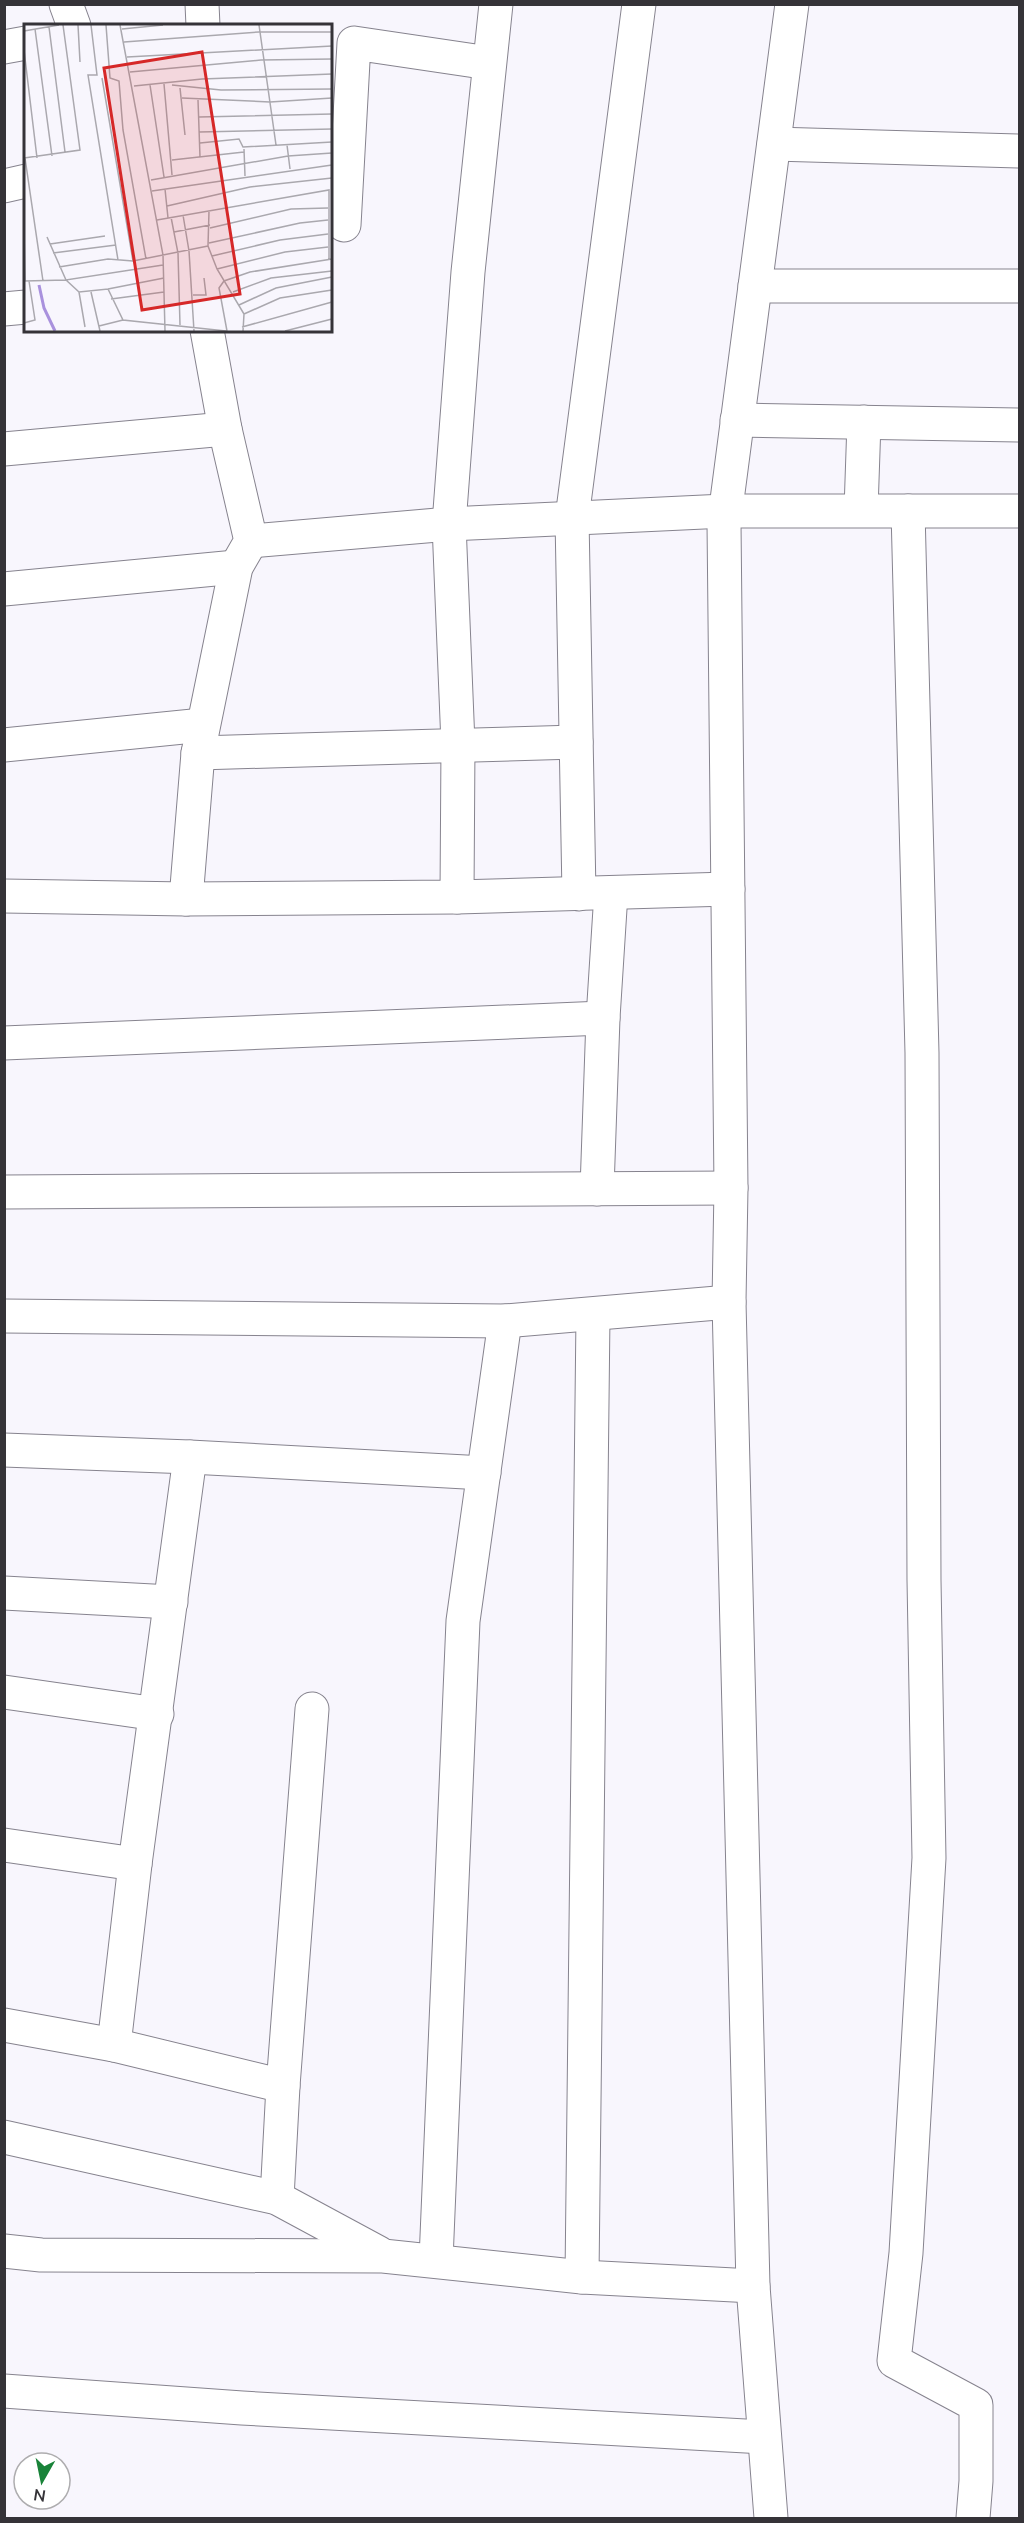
<svg xmlns="http://www.w3.org/2000/svg" width="1024" height="2523" viewBox="0 0 1024 2523" font-family="Mulish,sans-serif">
<rect width="100%" height="100%" fill="#f8f6fd"/>
<g fill="none" stroke-linecap="round" stroke-linejoin="round">
<defs>
<g id="minor">
<path d="M66,4L74,26"/>
<path d="M202,4L203,26"/>
<path d="M4,47L26,43"/>
<path d="M774,144L1020,151"/>
<path d="M4,186L26,181"/>
<path d="M344,225L354,43L489,63"/>
<path d="M755,286H1020"/>
<path d="M4,309L26,307"/>
<path d="M737,420L1020,425"/>
<path d="M4,449L225,429"/>
<path d="M861,510L864,422"/>
<path d="M908,511L922,1053L924,1580L929,1858L906,2253L894,2361L976,2405V2481L973,2518"/>
<path d="M251,541L449,524L725,511H1020"/>
<path d="M4,589L236,567"/>
<path d="M4,745L203,725"/>
<path d="M198,753L576,742"/>
<path d="M579,894L572,518L639,4"/>
<path d="M4,896L186,899L457,897L728,889"/>
<path d="M457,897L458,744L449,524L468,272L496,4"/>
<path d="M186,899L198,753L236,567L251,541L225,429L207,330"/>
<path d="M4,1043L603,1018"/>
<path d="M597,1189L603,1018L611,893"/>
<path d="M4,1192L731,1188"/>
<path d="M4,1316L505,1321L729,1302"/>
<path d="M4,1450L190,1457L484,1473"/>
<path d="M4,1593L171,1602"/>
<path d="M4,1692L157,1714"/>
<path d="M4,1845L135,1864"/>
<path d="M4,2025L114,2045L283,2086"/>
<path d="M114,2045L135,1864L190,1457"/>
<path d="M4,2137L277,2198L379,2253"/>
<path d="M277,2198L283,2086L312,1709"/>
<path d="M4,2251L41,2255L383,2256L582,2277L753,2286"/>
<path d="M436,2260L463,1621L505,1321"/>
<path d="M582,2277L593,1315"/>
<path d="M4,2391L242,2408L764,2437"/>
<path d="M771,2518L753,2286L729,1302L731,1188L724,523L792,4"/>
</g>
</defs>
<use href="#minor" stroke="#86838e" stroke-width="35"/>
<use href="#minor" stroke="#fff" stroke-width="33"/>
</g>
<g transform="translate(24 24)">
<rect width="308" height="308" fill="#f8f6fd"/>
<path fill="none" stroke="#a991dd" stroke-width="3" d="M15,261L20,284L31,307"/>
<path fill="none" stroke="#aaa8ae" stroke-width="1.5" d="M54,1L56,38M67,1L73,51H64L94,236M82,1L86,54L95,57L99,106L122,235M96,1L139,231L141,307M235,1L252,121M25,3L41,128M11,5L28,132M98,5L139,1M0,7L35,1M100,18L235,8H308M0,26L13,134M103,33L308,22M106,48L237,36L308,35M78,54L109,237M140,60L148,151M126,61L140,153M148,61L197,66L308,65M110,62L178,55L308,50M156,64L161,111M158,74L246,78L308,74M174,76L176,133M175,93L308,90M175,108L308,105M176,119L215,115L219,123L308,118M263,121L266,145M220,125L221,152M0,134L56,126L39,1M1,134L19,257M148,136L220,128M127,156L264,132L308,129M141,165L144,194M128,167L308,141M143,182L226,163L308,154M185,187L184,222L193,245L220,290L219,307M159,191L165,227L170,307M147,193L154,229L156,301M133,196L305,166V235M186,204L267,185L304,184M0,205L1,257M150,208L186,201M23,213L42,256L139,241M185,219L276,199L304,196M26,220L81,212M29,229L92,221M188,232L256,216L304,210M35,243L84,235L109,237L184,222M193,245L261,228L304,223M0,257L42,256L55,268L84,265L99,296L202,307M84,265L140,254M55,268L61,303M67,268L76,307M209,268L247,254L308,247M169,271H182L180,254M87,275L140,268M215,281L252,264L308,253M220,290L256,274L308,266M0,299L11,296L5,257M75,302L99,296M218,303L308,278M203,307L195,264L200,257L226,248L308,235M261,307L308,295"/>
<path fill="#d62828" fill-opacity="0.15" stroke="#d62828" stroke-width="3" d="M178,28L216,270L118,286L80,44Z"/>
<rect width="308" height="308" fill="none" stroke="#353338" stroke-width="3"/>
</g>
<rect width="1024" height="2523" fill="none" stroke="#353338" stroke-width="12"/>
<g transform="translate(42 2481) rotate(189)"><circle r="28" fill="#ffffff" stroke="#aeadaf" stroke-width="1.5"/>
<path d="M0-4.5L10 22L0 15L-10 22Z" fill="#198339"/>
<text y="-9" font-size="16" font-weight="bold" text-anchor="middle" fill="#353338">N</text>
</g>
</svg>
